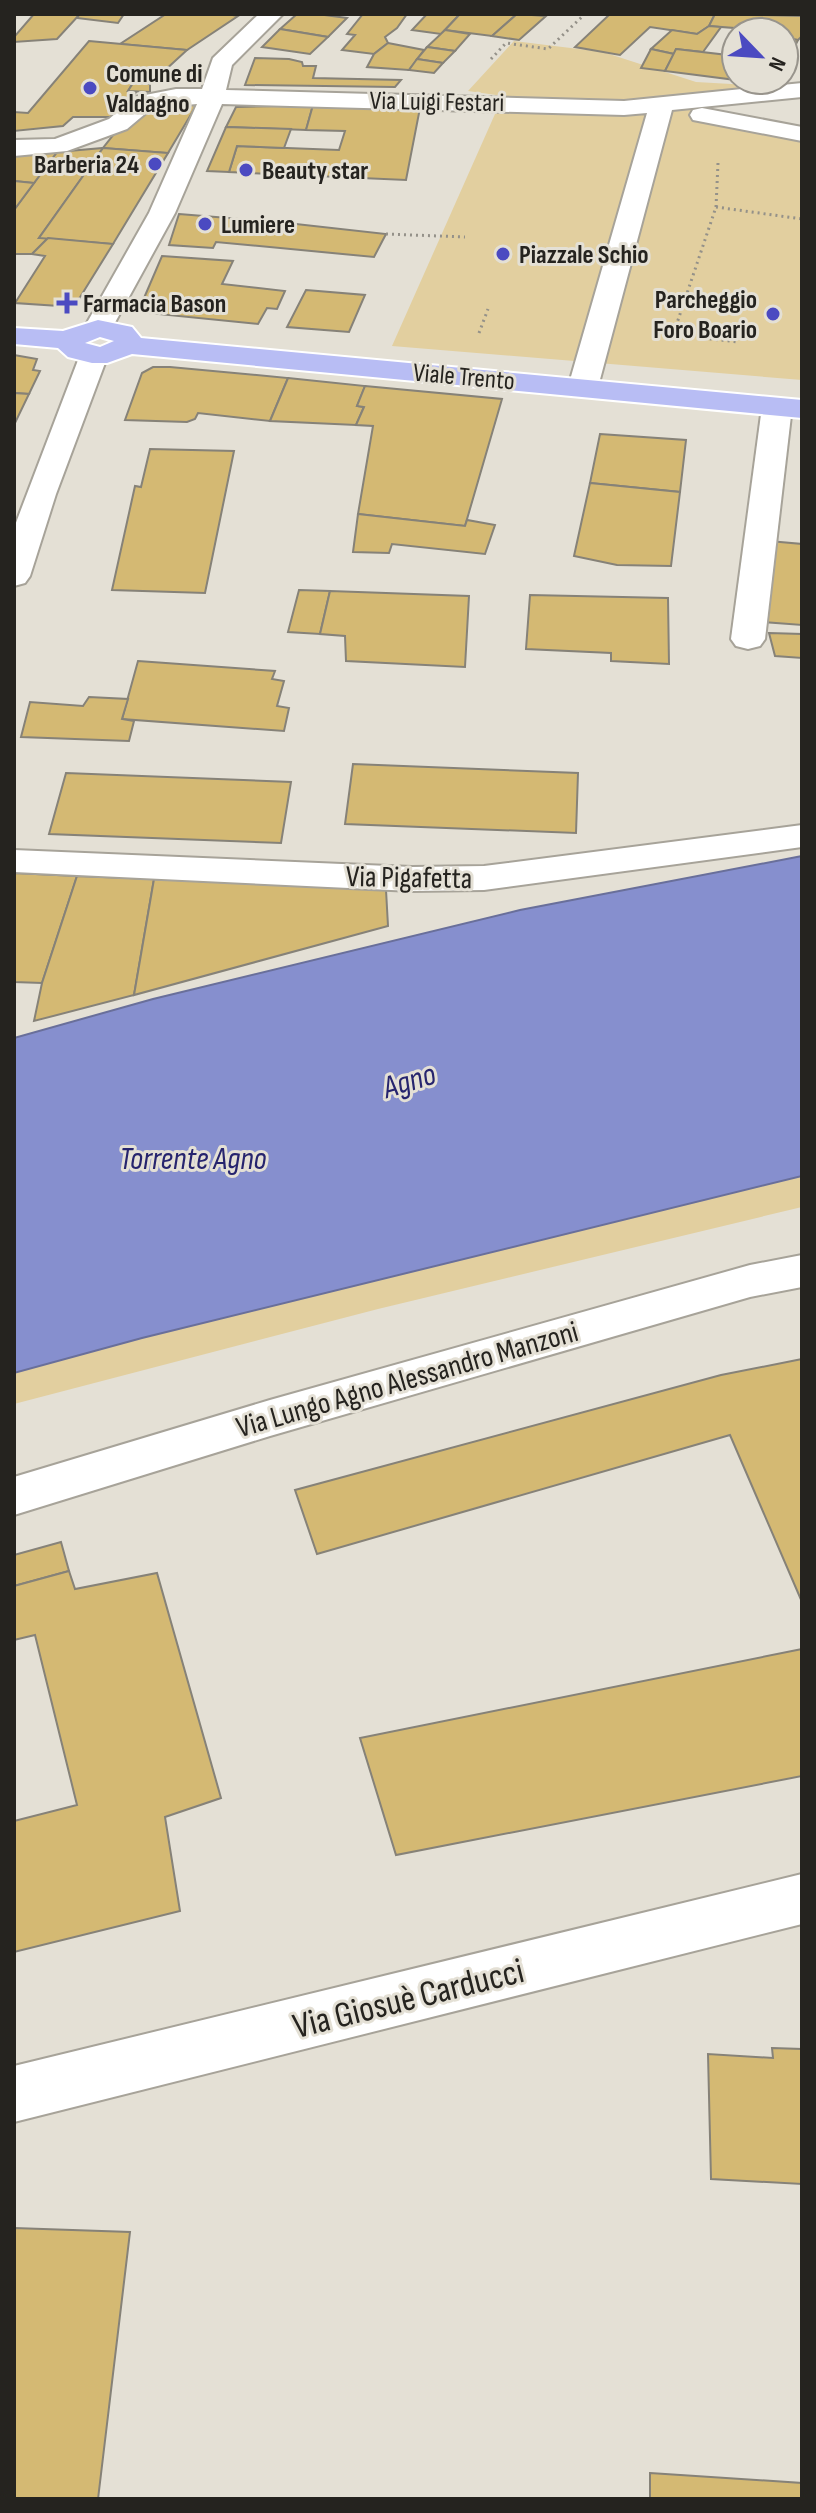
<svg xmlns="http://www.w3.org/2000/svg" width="816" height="2513" viewBox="0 0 816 2513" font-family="'Sofia Sans Condensed',sans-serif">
<rect width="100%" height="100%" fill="#e4e0d5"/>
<g fill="#e2cf9f">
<path d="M514,41L603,52L696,82L749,85L750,98L696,106L802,131V380L392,346L503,96L468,91Z"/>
<path d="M802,1176V1207L378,1309L14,1404V1373L142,1338Z"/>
</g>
<path fill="#868fce" stroke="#696f9a" stroke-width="2" d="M802,856V1176L142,1338L14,1373V1038L153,999L520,910Z"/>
<g fill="#d4b973" stroke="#868278" stroke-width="2">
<path d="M34,14H80L57,39L14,42V37Z"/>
<path d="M80,14H124L118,23L77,18Z"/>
<path d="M166,14H227L238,16L187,50L120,44Z"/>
<path d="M297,14H317L347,18L328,37L280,29Z"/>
<path d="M363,14H407L397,28L385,37L388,43L374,54L342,50L355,35L347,34Z"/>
<path d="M427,14H460L441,34L412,30Z"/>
<path d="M460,14H517L492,36L445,30Z"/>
<path d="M517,14L546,16L519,40L492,36Z"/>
<path d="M610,14H715L709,26L697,34L650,27L620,55L575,47Z"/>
<path d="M715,14L802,16V36L798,40L784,38V32H746L747,29L709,26Z"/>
<path d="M709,26L721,27L703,52L676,49L674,54L651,49L672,30L697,34Z"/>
<path d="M280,29L328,37L310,54L262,47Z"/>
<path d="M445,30L470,34L455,51L427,47Z"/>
<path d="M784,38L798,40L784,68Z"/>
<path d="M89,41L187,50L150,84L133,83L128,91L136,92L121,117H73L63,126L14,131V112L28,113Z"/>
<path d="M388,43L424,50L409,70L367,67L374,54Z"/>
<path d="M427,47L455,51L443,63L417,59Z"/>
<path d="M651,49L674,54L665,71L641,68Z"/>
<path d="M676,49L736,56V80L665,71Z"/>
<path d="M255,58L289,59L302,62L303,66H316L313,78L401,80L395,87L245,85Z"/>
<path d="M417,59L443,63L434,73L409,70Z"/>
<path d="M743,80H778L773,89H742Z"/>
<path d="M133,83L150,84V92L128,91Z"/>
<path d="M150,101H199L168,153L103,148L122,124Z"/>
<path d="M313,105L306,130L226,127L236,107Z"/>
<path d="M313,105L420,108L406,180L229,172L237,146L339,150L345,131L306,130Z"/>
<path d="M226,127L291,129L284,148L237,146L229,172L207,171Z"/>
<path d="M103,148L39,238H48L32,254H14V210L57,152Z"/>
<path d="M103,148L168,153L113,244L39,238Z"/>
<path d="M57,152L34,183L14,181V155Z"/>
<path d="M14,181L34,183L14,210Z"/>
<path d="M179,214L278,222L386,234L374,257L216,242L213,248L169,245Z"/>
<path d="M48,238L113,244L74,307L15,303L45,256L32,254Z"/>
<path d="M162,256L233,261L222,284L285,291L277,309L267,308L258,324L138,312Z"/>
<path d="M306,290L365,295L349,332L287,327Z"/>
<path d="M14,355L37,359L33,370L40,371L29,394L14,393Z"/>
<path d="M153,367H170L288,378L270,421L198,413L195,419L187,422L125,420L142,373Z"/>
<path d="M288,378L365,386L357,406L364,407L356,425L270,421Z"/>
<path d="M365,386L502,399L465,526L358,514L373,426L356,425L364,407L357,406Z"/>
<path d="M14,393L29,394L14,425Z"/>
<path d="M600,434L686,440L680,492L590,483Z"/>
<path d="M150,449L234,451L205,593L112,590L135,486L141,487Z"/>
<path d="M590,483L680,492L671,566L617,565L574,556Z"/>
<path d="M358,514L465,526L467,520L495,525L485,554L392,544L389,553L353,552Z"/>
<path d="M769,541L802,544V625L763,622Z"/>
<path d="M299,590L330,591L320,634L288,632Z"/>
<path d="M330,591L469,596L465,667L346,661L345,636L320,634Z"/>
<path d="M530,595L668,598L669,664L611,661V653L526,649Z"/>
<path d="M769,633L802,634V658L775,656Z"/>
<path d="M138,661L275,671L272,679L284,681L277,706L289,708L284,731L122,719Z"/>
<path d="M89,697L128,699L122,719L134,721L129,741L21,737L30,702L83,706Z"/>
<path d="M353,764L578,773L576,833L345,824Z"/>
<path d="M66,773L291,782L281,843L49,834Z"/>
<path d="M14,873L77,876L42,983L14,982Z"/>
<path d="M77,876L154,879L134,995L34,1021L42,983Z"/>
<path d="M154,879L386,890L388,926L134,995Z"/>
<path d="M802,1359V1602L730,1435L317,1554L295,1490L721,1375Z"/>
<path d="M61,1542L69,1571L14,1586V1555Z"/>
<path d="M69,1571L75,1589L157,1573L221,1798L165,1817L180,1911L14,1952V1821L77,1805L35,1635L14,1640V1586Z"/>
<path d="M802,1649V1776L396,1855L360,1738Z"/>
<path d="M772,2048L802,2049V2184L711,2179L708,2054L773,2058Z"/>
<path d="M14,2228L130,2232L98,2499H14Z"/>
<path d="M650,2473L802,2483V2499H650Z"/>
</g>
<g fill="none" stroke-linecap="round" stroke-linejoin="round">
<defs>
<g id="minor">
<path d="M259,14H283L232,65L226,90L624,101L802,83V97L672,110L598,387L593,393L583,396L573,393L568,387L647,113L624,115L222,104L175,213L112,328L108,334L98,336L88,334L84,328L149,213L197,104L152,108L127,129L67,151L14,156V140L55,139L109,119L135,97L176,89H202L213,58Z"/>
<path d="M702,108L802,127V141L693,120L690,115L693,110Z"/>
<path d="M94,346L104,349L108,355L56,494L30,576L25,583L14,586V528L80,355L84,349Z"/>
<path d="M777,398L787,401L792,407L765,639L760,646L748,649L736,646L731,639L762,407L767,401Z"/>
<path d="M802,825V847L484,890L412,891L14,872V850L412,867L484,866Z"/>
<path d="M802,1255V1287L750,1297L270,1436L14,1515V1477L270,1400L750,1265Z"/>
<path d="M802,1874V1924L14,2122V2066Z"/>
</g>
<path id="major" d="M98,320L132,327L141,338L802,400V418L132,354L107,363H92L68,357L58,348L14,344V328L63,331ZM100,337L114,341L100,347L85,343Z"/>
</defs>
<use href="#minor" stroke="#a7a399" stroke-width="4"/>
<use href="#major" stroke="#fff" stroke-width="4"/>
<g stroke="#949189" stroke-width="3" stroke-dasharray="2 4" stroke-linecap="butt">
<path d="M491,59L506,43L548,49L585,14"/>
<path d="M718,163L716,207L673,335L739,342"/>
<path d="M716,207L802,219"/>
<path d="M386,234L465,237"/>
<path d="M479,333L488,309"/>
</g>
<use href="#minor" fill="#fff" fill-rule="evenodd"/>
<use href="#major" fill="#b8bdf4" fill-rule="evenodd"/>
</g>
<g fill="#4b4ac1" stroke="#e4e0d5" stroke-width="3">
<circle cx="90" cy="88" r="8"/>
<circle cx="155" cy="164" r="8"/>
<circle cx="246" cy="170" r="8"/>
<circle cx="205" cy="224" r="8"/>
<circle cx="503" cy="254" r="8"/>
<path d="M63 291h8v8h8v8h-8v8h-8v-8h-8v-8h8z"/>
<circle cx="773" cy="314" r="8"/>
</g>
<g text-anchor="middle" stroke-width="6" stroke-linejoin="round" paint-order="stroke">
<g font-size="26" font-weight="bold" fill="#25231f" stroke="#e4e0d5" text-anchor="start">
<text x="106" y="82">Comune di<tspan x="106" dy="30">Valdagno</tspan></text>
<text x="139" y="173" text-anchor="end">Barberia 24</text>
<text x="262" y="179">Beauty star</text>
<text x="221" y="233">Lumiere</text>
<text x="519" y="263">Piazzale Schio</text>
<text x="757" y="308" text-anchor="end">Parcheggio<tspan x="757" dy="30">Foro Boario</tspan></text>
<text x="83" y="312">Farmacia Bason</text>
</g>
<g font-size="26" fill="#25231f" stroke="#e4e0d5">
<text transform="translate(437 101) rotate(1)" y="9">Via Luigi Festari</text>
<text transform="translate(464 376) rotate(5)" y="9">Viale Trento</text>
</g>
<g font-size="30" fill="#25231f" stroke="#e4e0d5">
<text transform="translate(409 877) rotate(1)" y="10">Via Pigafetta</text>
<text transform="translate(407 1379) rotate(-16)" y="10">Via Lungo Agno Alessandro Manzoni</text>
</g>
<g font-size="32" font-style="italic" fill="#26246e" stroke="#e4e0d5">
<text transform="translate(409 1080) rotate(-17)" y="11">Agno</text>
<text x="193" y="1169">Torrente Agno</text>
</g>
<g font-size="36" fill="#25231f" stroke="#e4e0d5">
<text transform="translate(408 1997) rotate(-14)" y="13">Via Giosuè Carducci</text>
</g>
</g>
<rect width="816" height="2513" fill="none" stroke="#25231f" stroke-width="32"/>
<g transform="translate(760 56) rotate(115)"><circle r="38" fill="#e4e0d5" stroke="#98948c" stroke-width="2"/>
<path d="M0-6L14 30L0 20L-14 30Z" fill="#4b4ac1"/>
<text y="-12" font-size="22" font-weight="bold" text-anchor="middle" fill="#25231f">N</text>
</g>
</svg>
